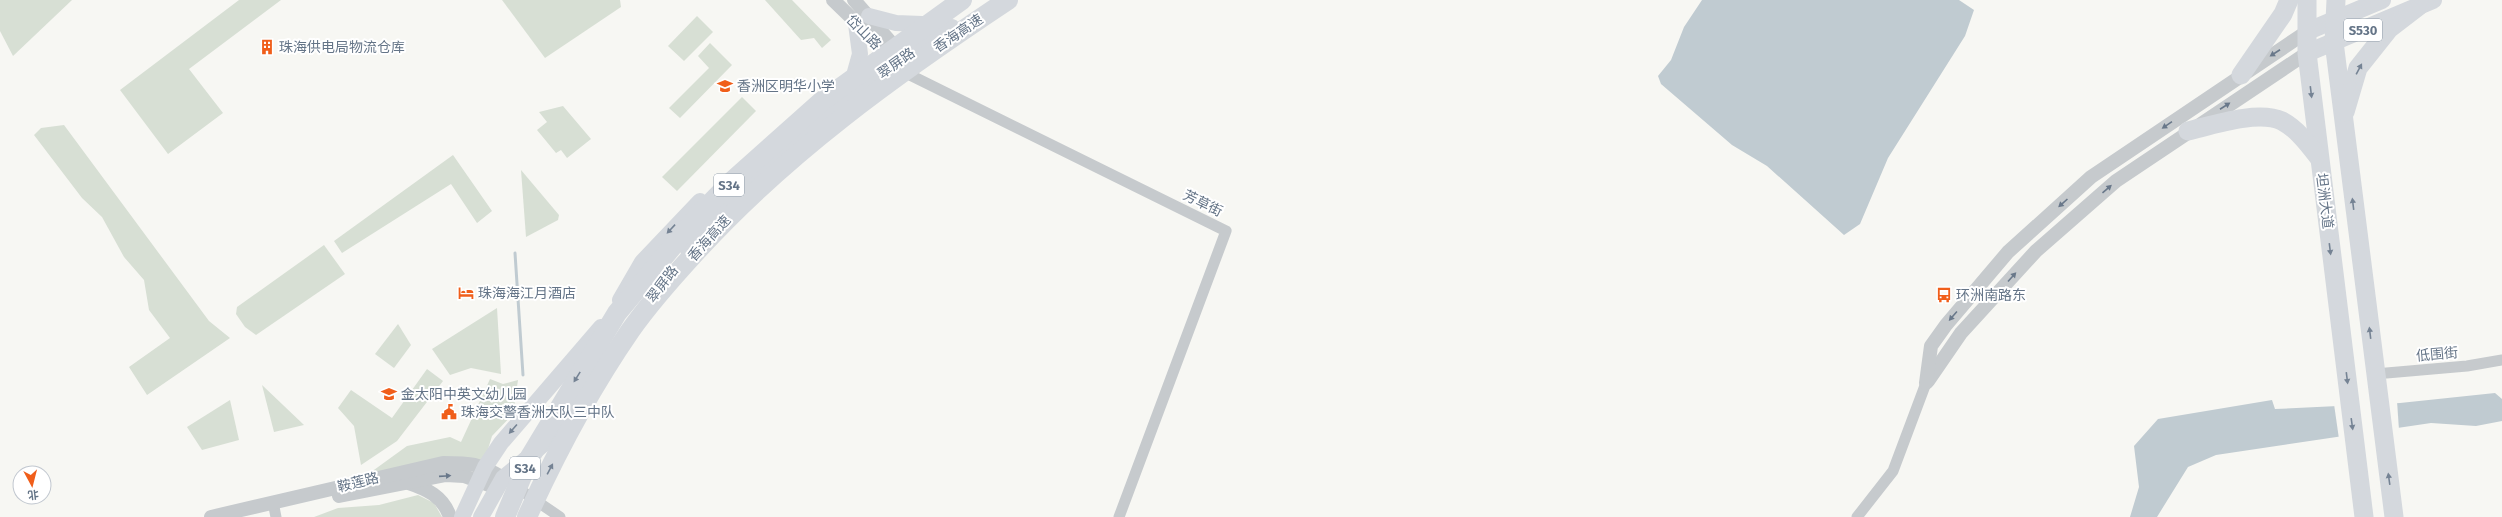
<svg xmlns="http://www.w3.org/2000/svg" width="2502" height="517" viewBox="0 0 2502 517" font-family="'Fira Sans','Noto Sans SC',sans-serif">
<rect width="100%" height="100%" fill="#f7f7f3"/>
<g fill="#d7dfd4">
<path d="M0,0H72L13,56L0,31Z"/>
<path d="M239,0H281L189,69L223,113L168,154L120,90Z"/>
<path d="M502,0H620L621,7L545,58Z"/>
<path d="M765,0H792L831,40L822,48L814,38L801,40Z"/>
<path d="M697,16L713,32L684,61L668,46Z"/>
<path d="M710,43L732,65L680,118L669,108L709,68L698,56Z"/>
<path d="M742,97L756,111L677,191L662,177Z"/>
<path d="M563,106L591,139L567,158L561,150L556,153L537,130L547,122L539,112Z"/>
<path d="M64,125L209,321L230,338L147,395L129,367L170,338L149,310L144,280L124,257L102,217L82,198L34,135L41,128Z"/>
<path d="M453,155L492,211L477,223L451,184L342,253L334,241Z"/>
<path d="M521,170L559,215L558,220L526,237Z"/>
<path d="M324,245L345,274L256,335L245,327L236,314L237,307Z"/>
<path d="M497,308L501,374L471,368L450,375L432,349Z"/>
<path d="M398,324L411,345L394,368L375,354Z"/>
<path d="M427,369L443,381L397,441L361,465L354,426L338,408L351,390L392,418Z"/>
<path d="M490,379L503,384L518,380L513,414L492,436L482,469L356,483L407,446L450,437L461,442Z"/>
<path d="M262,385L304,425L274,432Z"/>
<path d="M230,400L239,440L202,450L187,427Z"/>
<path d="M418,495L434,503L442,517H314L338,508L379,505Z"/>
</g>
<g fill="#c0cbd1">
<path d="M1702,0H1959L1974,10L1965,36L1888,158L1860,224L1844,235L1767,166L1732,145L1661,84L1658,76L1671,60L1684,27Z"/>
<path d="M2495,393L2502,399V421L2476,426L2431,423L2216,455L2188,467L2157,517H2130L2139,487L2134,446L2158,419L2272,400L2275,409L2400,403Z"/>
</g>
<path fill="#f7f7f3" d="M2397,401L2399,430L2339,439L2334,404Z"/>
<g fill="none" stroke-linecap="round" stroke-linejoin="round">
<path stroke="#c0cbd1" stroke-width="3" d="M515,253L523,375"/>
<g stroke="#c6cacd" stroke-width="11">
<path d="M903,68L910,75L1226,231L1119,517"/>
<path d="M2375,374L2467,366L2502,360"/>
<path d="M513,485L560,517"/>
<path d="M273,502L276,517"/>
<path d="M1857,517L1893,471L1926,383"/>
</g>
<g stroke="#c6cacd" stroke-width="14">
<path d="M833,0L894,59"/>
<path d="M854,0L901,54"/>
<path d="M1928,381L1961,333L2036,251L2116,181L2307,53"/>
<path d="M1926,383L1931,346L1946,325L2008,252L2091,177L2308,31"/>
<path d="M406,482C427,489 443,496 450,517"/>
<path d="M339,496L446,475L464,476L497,488"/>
<path d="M211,517L443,463C471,463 478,463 503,478"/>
</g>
<g stroke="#d4d8dd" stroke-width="16">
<path d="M869,16L896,23L922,24"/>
<path d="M855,72L860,54L856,24"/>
<path d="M688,250L706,226L764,169L831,112L897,61L952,27"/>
<path d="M620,300L642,262L700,201"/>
<path d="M462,517L485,467L501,443L601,327"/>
<path d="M481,517L503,478L557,433L570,413"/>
</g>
<g stroke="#d4d8dd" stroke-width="18">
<path d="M2308,31L2382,0"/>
<path d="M2307,53L2433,0"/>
</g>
<g stroke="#d4d8dd" stroke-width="19">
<path d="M2307,0V53L2364,517"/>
<path d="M2336,0L2334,42L2394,517"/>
<path d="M2241,75L2283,14L2289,0"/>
<path d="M2345,112L2358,68L2389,29L2419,6"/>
<path d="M2188,131C2213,125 2258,110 2282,121C2297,129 2309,145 2319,158"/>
</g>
<g stroke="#d4d8dd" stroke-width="20">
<path d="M505,517L530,457L617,313L697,217L730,183L822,101L962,0"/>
<path d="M527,517C556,453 590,389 630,331C649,304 672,278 695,253C786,153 895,75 1008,0"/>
</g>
</g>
<defs><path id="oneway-solid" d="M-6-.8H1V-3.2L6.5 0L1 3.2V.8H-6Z"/></defs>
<g fill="#69788a">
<use href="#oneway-solid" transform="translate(2275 53) rotate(147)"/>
<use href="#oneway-solid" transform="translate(2225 106) rotate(-33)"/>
<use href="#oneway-solid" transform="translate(2167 125) rotate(146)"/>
<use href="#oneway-solid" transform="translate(2107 189) rotate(-41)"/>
<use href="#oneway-solid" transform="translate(2063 203) rotate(138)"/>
<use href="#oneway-solid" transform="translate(2012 277) rotate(-48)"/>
<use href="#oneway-solid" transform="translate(1953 316) rotate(131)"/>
<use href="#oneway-solid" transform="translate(445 476) rotate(-4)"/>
</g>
<g fill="#758394">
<use href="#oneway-solid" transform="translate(2359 69) rotate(-62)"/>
<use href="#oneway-solid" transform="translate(2311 92) rotate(83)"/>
<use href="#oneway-solid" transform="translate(2353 204) rotate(-97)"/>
<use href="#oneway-solid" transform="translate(671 229) rotate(133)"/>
<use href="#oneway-solid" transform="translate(2330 249) rotate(83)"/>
<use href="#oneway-solid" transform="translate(2370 333) rotate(-97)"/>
<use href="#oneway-solid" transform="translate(577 377) rotate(122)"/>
<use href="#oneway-solid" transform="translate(2347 378) rotate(83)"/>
<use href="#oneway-solid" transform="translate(2352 424) rotate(82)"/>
<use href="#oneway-solid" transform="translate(513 429) rotate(131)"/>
<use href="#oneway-solid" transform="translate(550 469) rotate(-62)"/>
<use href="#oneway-solid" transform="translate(2389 479) rotate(-98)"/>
</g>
<defs>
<symbol id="building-bare" viewBox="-9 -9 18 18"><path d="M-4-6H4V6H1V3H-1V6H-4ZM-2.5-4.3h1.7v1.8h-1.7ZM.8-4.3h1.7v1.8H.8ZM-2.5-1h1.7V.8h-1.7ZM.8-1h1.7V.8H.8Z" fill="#f05e1a" stroke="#fff" stroke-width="2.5" paint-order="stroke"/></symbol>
<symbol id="school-bare" viewBox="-9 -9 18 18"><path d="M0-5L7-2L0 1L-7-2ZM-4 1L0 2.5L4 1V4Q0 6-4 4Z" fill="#f05e1a" stroke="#fff" stroke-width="2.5" paint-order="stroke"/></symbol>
<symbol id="hotel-bare" viewBox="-9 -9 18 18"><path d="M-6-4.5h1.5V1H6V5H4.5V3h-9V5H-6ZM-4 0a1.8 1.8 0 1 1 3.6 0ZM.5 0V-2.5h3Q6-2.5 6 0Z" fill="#f05e1a" stroke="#fff" stroke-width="2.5" paint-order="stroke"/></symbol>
<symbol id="bus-bare" viewBox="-9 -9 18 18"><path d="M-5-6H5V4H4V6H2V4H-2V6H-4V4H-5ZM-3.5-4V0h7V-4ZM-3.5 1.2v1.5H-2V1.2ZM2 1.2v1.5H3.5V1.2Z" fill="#f05e1a" stroke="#fff" stroke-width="2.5" paint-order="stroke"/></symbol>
<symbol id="civic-bare" viewBox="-9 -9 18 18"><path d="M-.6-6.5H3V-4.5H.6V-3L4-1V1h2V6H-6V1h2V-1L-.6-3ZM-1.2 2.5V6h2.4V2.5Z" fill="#f05e1a" stroke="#fff" stroke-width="2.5" paint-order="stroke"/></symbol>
</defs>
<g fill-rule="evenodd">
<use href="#building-bare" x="256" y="36" width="22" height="22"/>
<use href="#school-bare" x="714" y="75" width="22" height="22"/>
<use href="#hotel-bare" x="455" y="282" width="22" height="22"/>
<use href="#bus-bare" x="1933" y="284" width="22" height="22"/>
<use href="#school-bare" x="378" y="383" width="22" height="22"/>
<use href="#civic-bare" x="438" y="401" width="22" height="22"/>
</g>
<g text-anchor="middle" stroke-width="4" stroke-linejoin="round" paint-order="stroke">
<g fill="#fff" stroke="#929eab" stroke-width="1">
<rect x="2344" y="19" width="38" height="22" rx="3"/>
<rect x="714" y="174" width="30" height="22" rx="3"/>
<rect x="510" y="457" width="30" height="22" rx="3"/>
</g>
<g font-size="13" font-weight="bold" fill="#647487">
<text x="2363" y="35">S530</text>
<text x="729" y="190">S34</text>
<text x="525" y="473">S34</text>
</g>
<g font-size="14" fill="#647487" stroke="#fff">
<text transform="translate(864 32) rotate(45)" y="5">岱山路</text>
<text transform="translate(958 33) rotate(-34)" y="5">香海高速</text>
<text transform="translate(896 63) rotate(-35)" y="5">翠屏路</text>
<text transform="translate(2325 201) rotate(83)" y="5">坦洲大道</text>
<text transform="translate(1203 203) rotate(26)" y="5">芳草街</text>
<text transform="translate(709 238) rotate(-48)" y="5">香海高速</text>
<text transform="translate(662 284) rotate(-53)" y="5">翠屏路</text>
<text transform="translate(2437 354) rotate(-5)" y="5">低围街</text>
<text transform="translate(358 482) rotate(-14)" y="5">鞍莲路</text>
</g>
<g font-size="14" fill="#647487" stroke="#fff" text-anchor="start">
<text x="279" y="52">珠海供电局物流仓库</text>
<text x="737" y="91">香洲区明华小学</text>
<text x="478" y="298">珠海海江月酒店</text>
<text x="1956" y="300">环洲南路东</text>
<text x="401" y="399">金太阳中英文幼儿园</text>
<text x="461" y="417">珠海交警香洲大队三中队</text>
</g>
</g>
<g transform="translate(32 485) rotate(173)"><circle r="19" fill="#ffffff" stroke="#c1c7cf"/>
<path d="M0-3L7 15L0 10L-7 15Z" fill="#f05e1a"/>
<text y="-6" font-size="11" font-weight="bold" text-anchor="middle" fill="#647487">北</text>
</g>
</svg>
